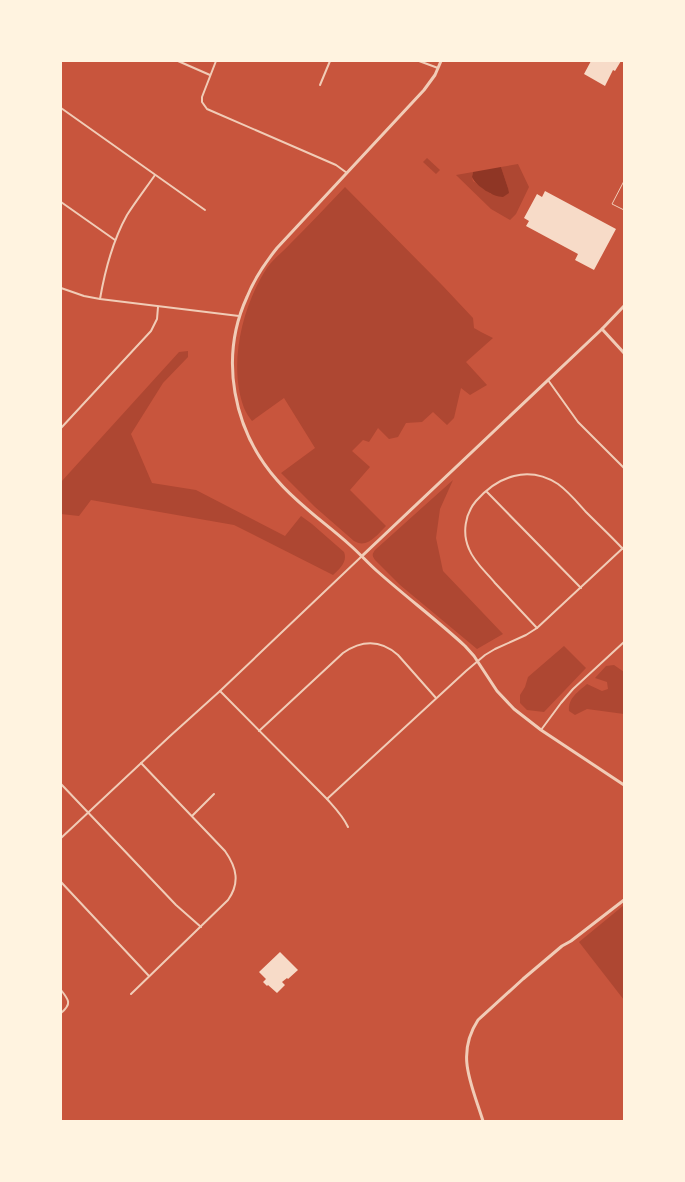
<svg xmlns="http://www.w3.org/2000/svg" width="685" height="1182" viewBox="0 0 685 1182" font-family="'IBM Plex Sans',sans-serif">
<rect width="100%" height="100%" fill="#c8553d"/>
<g fill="#ae4732">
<path d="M427,158L440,170L436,174L423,162Z"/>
<path d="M518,164L529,187L516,214L510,220L491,209L456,175L473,172L472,177L473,181L491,194L508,188L501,167Z"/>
<path d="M345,187L442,285L473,318L474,328L481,332L493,338L466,362L487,385L470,395L461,388L454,418L447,425L433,412L422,422L406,423L398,437L389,439L378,428L369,442L363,440L352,451L370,467L350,490L386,526C377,535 367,549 354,541L315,507L281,473L315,448L284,398L252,421C249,417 246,413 244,408C228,365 242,306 267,268C273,259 283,252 290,244C309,225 327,206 345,187Z"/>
<path d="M188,351V357L163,383L131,434L152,483L196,490L285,536L301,516L312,524L344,552C348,562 339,569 333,575L234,525L91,500L79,516L61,514V482L179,352Z"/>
<path d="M453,480L440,509L436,538L443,571L503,634L477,649L400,585L375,560C372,556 372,554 375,550Z"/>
<path d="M564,646L586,668L544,712L527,710L520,703V695L525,687L528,677Z"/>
<path d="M614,665L624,672V714L587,709L575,715L569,711C568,698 578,692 587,684L602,691L608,689L607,682L595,678L606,666Z"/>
<path d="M624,905V1000L579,942Z"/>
</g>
<path fill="#8f3625" d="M501,167L508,188L509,193L503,197C493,197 476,186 472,177L473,172Z"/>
<g fill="#f7dbc8">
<path d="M591,61H621L615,71L613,70L605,86L584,74Z"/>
<path d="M545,191L616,229L594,270L575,260L578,254L526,226L529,221L524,218L537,194L542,197Z"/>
<path d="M280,952L298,970L288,979L287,978L282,982L285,985L277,993L268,985L267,986L263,982L266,979L259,972Z"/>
</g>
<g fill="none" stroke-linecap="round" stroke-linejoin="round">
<path stroke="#f1ccb7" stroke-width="1" d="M624,181L612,204L624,210"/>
<g stroke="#f1ccb7" stroke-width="2">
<path d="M178,61L210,75"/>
<path d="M216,61L202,97V102L207,109L336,165L347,173"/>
<path d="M419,61L438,68"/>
<path d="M320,85L330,61"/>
<path d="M61,108L205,210"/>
<path d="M61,202L115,240"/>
<path d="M61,288L84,296L100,299L239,316"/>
<path d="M100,299C105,270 112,242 127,215C136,201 146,188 155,175"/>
<path d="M548,380L578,422L624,468"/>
<path d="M61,428L151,331L157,319L158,307"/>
<path d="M487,492L581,588"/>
<path d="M537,628C523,613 509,598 495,583C486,572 474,562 469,549C462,533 465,514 476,501C498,476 528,465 558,484C569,492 577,502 586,512C598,524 611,536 623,549"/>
<path d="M220,691L327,799C335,808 343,816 348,827"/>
<path d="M541,730L561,703L573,689L624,642"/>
<path d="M259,731L343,653C362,640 381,640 398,655L436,698"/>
<path d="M61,784L176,905L201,927"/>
<path d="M327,799L466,671L485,655L495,649L526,635L537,628L624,547"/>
<path d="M192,816L214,794"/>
<path d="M61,838L169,737L220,691L362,556"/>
<path d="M61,882L149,976"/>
<path d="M61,990C69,1000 72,1004 61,1013"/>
<path d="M131,994L228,900C240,883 237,868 225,851L141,763"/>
</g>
<g stroke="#f1ccb7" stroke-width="3">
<path d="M441,61L435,75L424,90L277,248C265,263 254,279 247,297C219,358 233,430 277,480C298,505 327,524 351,546C360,554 368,563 377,571C406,597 437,620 465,646L474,656L497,691L514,709L541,730L624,785"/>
<path d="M602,329L624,353"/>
<path d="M362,556L602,329L624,306"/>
<path d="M483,1121C472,1085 455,1055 478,1020L523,979L562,946L571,941L624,900"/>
</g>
</g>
<rect width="685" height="1182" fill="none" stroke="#fff3e0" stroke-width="124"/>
</svg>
